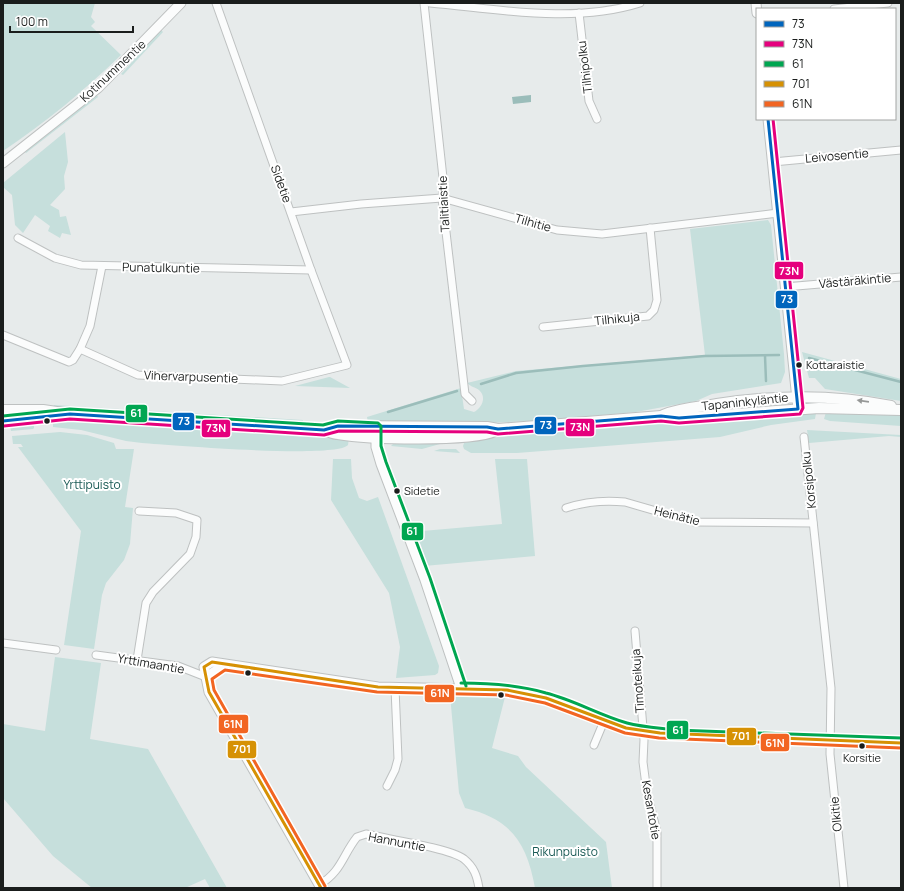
<svg xmlns="http://www.w3.org/2000/svg" width="904" height="891" viewBox="0 0 904 891" font-family="Manrope,sans-serif">
<rect width="100%" height="100%" fill="#e7ebeb"/>
<g fill="#c6dfdc">
<path d="M3,3H95L91,17L95,22L91,26L121,55C85,90 45,123 3,151Z"/>
<path d="M161,30L163,32L123,75L121,74Z"/>
<path d="M97,95L98,97L26,153L25,152Z"/>
<path d="M65,132L68,162L64,176L65,189L50,205L59,210L60,217L66,216L71,235L62,233L60,238L48,231L50,226L35,215L23,233L15,225L12,195L3,187V183Z"/>
<path d="M768,220L771,225L784,354L785,372L781,383L712,394L696,401L636,412L535,421L456,424L368,423L367,417L461,388L464,409L474,412C482,408 487,397 479,390C475,387 471,387 467,383L516,371L705,355L690,229Z"/>
<path d="M802,352L901,379V401L825,389L815,378H809Z"/>
<path d="M330,377L350,388L295,386L329,377Z"/>
<path d="M54,405L303,420V424L53,408Z"/>
<path d="M826,412L901,415V426L830,421L824,419Z"/>
<path d="M806,413H816L815,419L771,425L720,437L517,453H471L464,449L463,446L464,443L480,439L537,433Z"/>
<path d="M68,420L349,438L348,445C336,459 170,445 142,443L126,441L81,430L53,427V423Z"/>
<path d="M9,422L34,424V428L33,429L11,431Z"/>
<path d="M807,430L901,435V437L889,436L809,443Z"/>
<path d="M60,432L87,435L114,443L116,449H134L125,507L133,508L130,544L124,560L106,583L102,595L94,649L64,645L81,531L18,447H23L21,444H13L12,436Z"/>
<path d="M394,443H400L440,444L422,449L391,446Z"/>
<path d="M440,449H456L460,453L434,451Z"/>
<path d="M333,459H351L352,478L359,498L367,501L378,497L439,666L438,673L435,675L396,678L400,647L389,593L331,500Z"/>
<path d="M495,459H527L535,556L424,566L411,532L502,524Z"/>
<path d="M55,657L101,663L90,739L148,749L227,888H210L205,879L185,888H92L53,856L3,798V724L45,731Z"/>
<path d="M450,695H480L505,697L492,748L518,756L526,767L606,842L612,888H535C527,843 511,819 465,808L459,793Z"/>
</g>
<path fill="#9bbdba" d="M531,95V102L513,104L512,97Z"/>
<g fill="none" stroke-linecap="round" stroke-linejoin="round">
<g stroke="#9bbdba" stroke-width="2.5">
<path d="M765,356L766,381"/>
<path d="M809,358L901,382"/>
<path d="M481,384L516,373L583,366L705,356L779,355"/>
<path d="M388,412L457,391"/>
</g>
<defs>
<g id="street">
<path d="M424,3L444,187L442,198L465,394L472,401"/>
<path d="M430,3C498,9 573,24 640,3"/>
<path d="M834,9L888,3"/>
<path d="M579,13L589,101L597,119"/>
<path d="M773,162L901,150"/>
<path d="M291,212L361,204L442,198L557,230L602,234L778,213"/>
<path d="M18,238L55,258L81,265L311,270"/>
<path d="M785,287L901,277"/>
<path d="M543,327L648,316L654,310L657,300L650,228"/>
<path d="M3,335L69,362L73,360L80,349L138,375L282,381L347,365L311,270L216,3"/>
<path d="M80,349L90,326L102,266"/>
<path d="M804,437L831,688L830,754L844,888"/>
<path d="M566,508C584,502 606,500 625,502L694,522L813,523"/>
<path d="M635,631L644,740L643,762L647,793L657,832V888"/>
<path d="M3,643L56,650"/>
<path d="M96,655L178,666L206,677"/>
<path d="M137,660L146,603L153,592L190,554L196,537L197,520L176,513L139,511"/>
<path d="M594,745L604,721"/>
<path d="M387,786L395,770L398,759L395,688"/>
<path d="M319,885C342,871 342,856 357,837L366,834C387,839 449,848 464,859C474,867 477,876 479,888"/>
</g>
<g id="secondary">
<path d="M756,3L757,13"/>
<path d="M768,119L798,409"/>
<path d="M3,163L98,88L181,3"/>
<path d="M376,427V447L381,464L425,580L461,688"/>
<path d="M206,677L224,665"/>
<path d="M321,888L209,692L204,667L212,662L378,687L507,690L546,698L626,728L660,733L901,743"/>
</g>
<g id="primary">
<path d="M3,410H43L70,414L324,430C328,431 333,434 338,434C366,439 471,442 495,431"/>
<path d="M663,415C680,408 699,407 717,404C775,395 833,394 891,406"/>
<path d="M3,421L58,416"/>
<path d="M324,430L338,426L487,427L498,429L661,416L679,418L819,408L901,410"/>
</g>
</defs>
<use href="#street" stroke="#bec1c1" stroke-width="9"/>
<use href="#secondary" stroke="#bec1c1" stroke-width="11"/>
<use href="#primary" stroke="#bec1c1" stroke-width="12"/>
<use href="#street" stroke="#fbfcfc" stroke-width="7"/>
<use href="#secondary" stroke="#fbfcfc" stroke-width="9"/>
<use href="#primary" stroke="#fbfcfc" stroke-width="10"/>
<defs>
<path id="bus-1" d="M3,421L70,414L324,430L338,426L487,427L498,429L661,416L679,418L798,409L768,119"/>
<path id="bus-2" d="M4,426L70,419L324,435L339,431L487,432L498,434L661,421L679,423L800,414L803,408L773,119"/>
<g id="bus-3">
<path d="M3,416L70,409L323,425L338,421L378,423L381,426V446L386,462L430,578L466,686"/>
<path d="M461,683C490,683 518,685 546,693C574,700 599,715 627,723C642,727 659,728 675,730L901,738"/>
</g>
<path id="bus-4" d="M321,888L209,692L204,667L212,662L378,687L507,690L546,698L626,728L660,733L901,743"/>
<path id="bus-5" d="M325,886L214,690L212,679L225,670L377,692L506,695L545,703L625,733L659,738L901,748"/>
</defs>
<use href="#bus-1" stroke="#fff" stroke-width="6"/>
<use href="#bus-2" stroke="#fff" stroke-width="6"/>
<use href="#bus-3" stroke="#fff" stroke-width="6"/>
<use href="#bus-4" stroke="#fff" stroke-width="6"/>
<use href="#bus-5" stroke="#fff" stroke-width="6"/>
<use href="#bus-1" stroke="#0065bd" stroke-width="3"/>
<use href="#bus-2" stroke="#e5007d" stroke-width="3"/>
<use href="#bus-3" stroke="#00a651" stroke-width="3"/>
<use href="#bus-4" stroke="#d69104" stroke-width="3"/>
<use href="#bus-5" stroke="#f26522" stroke-width="3"/>
</g>
<defs><path id="oneway-solid" d="M-6-.8H1V-3.2L6.5 0L1 3.2V.8H-6Z"/></defs>
<use fill="#969897" href="#oneway-solid" transform="translate(863 401) rotate(-172)"/>
<g fill="#1a1d1c" stroke="#fff" stroke-width="1.5">
<circle cx="799" cy="365" r="3.5"/>
<circle cx="47" cy="421" r="3.5"/>
<circle cx="397" cy="491" r="3.5"/>
<circle cx="248" cy="673" r="3.5"/>
<circle cx="501" cy="695" r="3.5"/>
<circle cx="862" cy="746" r="3.5"/>
</g>
<g text-anchor="middle" stroke-width="4" stroke-linejoin="round" paint-order="stroke">
<g font-size="11" fill="#1a1d1c" stroke="#fff" text-anchor="start">
<text x="806" y="369">Kottaraistie</text>
<text x="404" y="495">Sidetie</text>
<text x="862" y="762" text-anchor="middle">Korsitie</text>
</g>
<g font-size="12" fill="#1a1d1c" stroke="#fff">
<text transform="translate(585 67) rotate(-97)" y="4">Tilhipolku</text>
<text transform="translate(113 71) rotate(-43)" y="4">Kotinummentie</text>
<text transform="translate(837 156) rotate(-5)" y="4">Leivosentie</text>
<text transform="translate(281 184) rotate(70)" y="4">Sidetie</text>
<text transform="translate(444 204) rotate(-93)" y="4">Talitiaistie</text>
<text transform="translate(533 223) rotate(16)" y="4">Tilhitie</text>
<text transform="translate(161 268) rotate(1)" y="4">Punatulkuntie</text>
<text transform="translate(855 281) rotate(-5)" y="4">Västäräkintie</text>
<text transform="translate(617 319) rotate(-6)" y="4">Tilhikuja</text>
<text transform="translate(191 377) rotate(2)" y="4">Vihervarpusentie</text>
<text transform="translate(745 402) rotate(-6)" y="4">Tapaninkyläntie</text>
<text transform="translate(809 480) rotate(-96)" y="4">Korsipolku</text>
<text transform="translate(677 516) rotate(14)" y="4">Heinätie</text>
<text transform="translate(151 664) rotate(10)" y="4">Yrttimaantie</text>
<text transform="translate(638 681) rotate(-94)" y="4">Timoteikuja</text>
<text transform="translate(651 810) rotate(80)" y="4">Kesantotie</text>
<text transform="translate(836 814) rotate(-96)" y="4">Olkitie</text>
<text transform="translate(397 842) rotate(11)" y="4">Hannuntie</text>
</g>
<g font-size="12" fill="#185954" stroke="#fff">
<text x="92" y="489">Yrttipuisto</text>
<text x="565" y="856">Rikunpuisto</text>
</g>
</g>
<g stroke="#fff" stroke-width="1.5">
<rect x="774" y="261" width="30" height="19" rx="4" fill="#e5007d"/>
<rect x="775" y="290" width="23" height="19" rx="4" fill="#0065bd"/>
<rect x="125" y="404" width="23" height="19" rx="4" fill="#00a651"/>
<rect x="172" y="412" width="23" height="19" rx="4" fill="#0065bd"/>
<rect x="534" y="416" width="23" height="19" rx="4" fill="#0065bd"/>
<rect x="565" y="418" width="30" height="19" rx="4" fill="#e5007d"/>
<rect x="201" y="419" width="30" height="19" rx="4" fill="#e5007d"/>
<rect x="401" y="522" width="23" height="19" rx="4" fill="#00a651"/>
<rect x="424" y="684" width="31" height="19" rx="4" fill="#f26522"/>
<rect x="218" y="714" width="31" height="20" rx="4" fill="#f26522"/>
<rect x="666" y="720" width="23" height="20" rx="4" fill="#00a651"/>
<rect x="726" y="727" width="31" height="19" rx="4" fill="#d69104"/>
<rect x="760" y="733" width="30" height="19" rx="4" fill="#f26522"/>
<rect x="227" y="740" width="30" height="19" rx="4" fill="#d69104"/>
</g>
<g font-size="11" text-anchor="middle" font-weight="bold" fill="#fff">
<text x="789" y="275">73N</text>
<text x="787" y="303">73</text>
<text x="136" y="417">61</text>
<text x="184" y="425">73</text>
<text x="546" y="429">73</text>
<text x="580" y="431">73N</text>
<text x="216" y="432">73N</text>
<text x="412" y="535">61</text>
<text x="440" y="697">61N</text>
<text x="233" y="728">61N</text>
<text x="678" y="734">61</text>
<text x="741" y="740">701</text>
<text x="775" y="747">61N</text>
<text x="242" y="753">701</text>
</g>
<rect width="904" height="891" fill="none" stroke="#1a1d1c" stroke-width="8"/>
<rect x="756" y="8" width="140" height="112" fill="#ffffff" stroke="#a3a5a4"/>
<rect x="764" y="21" width="20" height="6" fill="#0065bd" stroke="#a3a5a4"/>
<text x="792" y="28" font-size="12" fill="#1a1d1c">73</text>
<rect x="764" y="41" width="20" height="6" fill="#e5007d" stroke="#a3a5a4"/>
<text x="792" y="48" font-size="12" fill="#1a1d1c">73N</text>
<rect x="764" y="61" width="20" height="6" fill="#00a651" stroke="#a3a5a4"/>
<text x="792" y="68" font-size="12" fill="#1a1d1c">61</text>
<rect x="764" y="81" width="20" height="6" fill="#d69104" stroke="#a3a5a4"/>
<text x="792" y="88" font-size="12" fill="#1a1d1c">701</text>
<rect x="764" y="101" width="20" height="6" fill="#f26522" stroke="#a3a5a4"/>
<text x="792" y="108" font-size="12" fill="#1a1d1c">61N</text>
<path d="M10 26v6h123v-6" fill="none" stroke="#1a1d1c" stroke-width="2"/>
<text x="16" y="26" font-size="12" fill="#1a1d1c" stroke="#ffffff" stroke-width="3" paint-order="stroke">100 m</text>
</svg>
